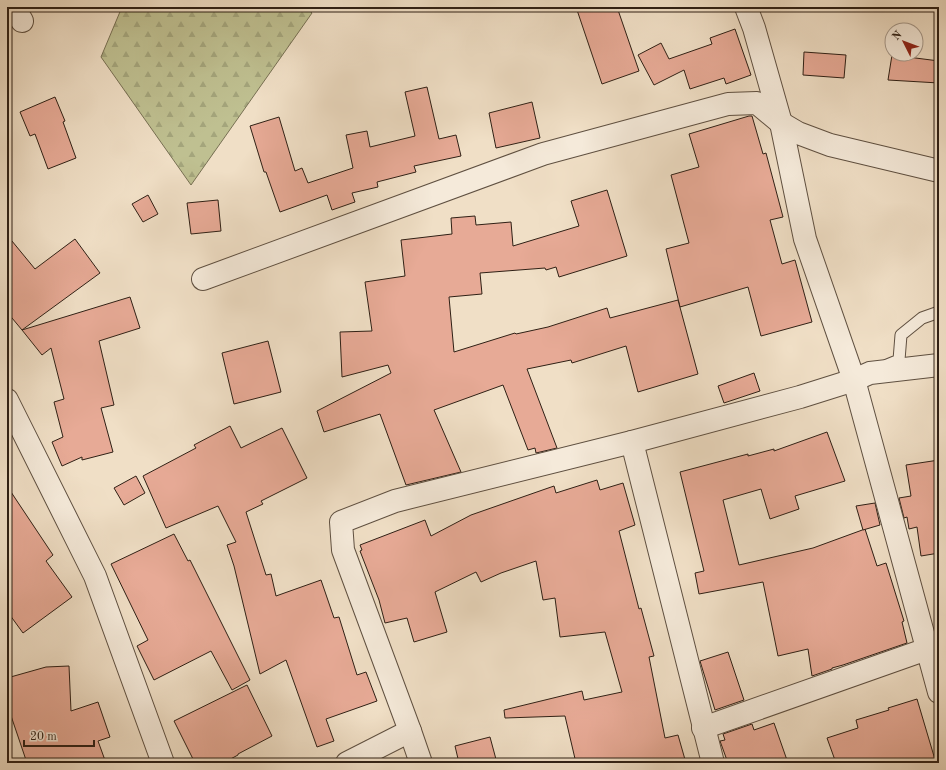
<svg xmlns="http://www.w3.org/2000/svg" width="946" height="770" viewBox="0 0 946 770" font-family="'Old Standard TT',serif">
<defs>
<pattern id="forest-firs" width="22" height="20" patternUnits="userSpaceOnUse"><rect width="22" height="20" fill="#bfc091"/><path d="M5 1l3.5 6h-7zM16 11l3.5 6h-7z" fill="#a4a57c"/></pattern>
</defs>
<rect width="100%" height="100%" fill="#f0dfc6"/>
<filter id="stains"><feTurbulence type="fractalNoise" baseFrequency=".005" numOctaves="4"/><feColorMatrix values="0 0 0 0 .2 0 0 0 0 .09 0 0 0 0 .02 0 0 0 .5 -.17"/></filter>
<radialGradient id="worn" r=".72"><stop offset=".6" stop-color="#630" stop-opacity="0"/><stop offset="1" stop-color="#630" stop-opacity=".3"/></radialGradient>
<path fill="url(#forest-firs)" stroke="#777053" d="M122,7H305L312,13L191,185L101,57Z"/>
<g fill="#e7aa96" stroke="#2f2015">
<path d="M576,7H617L639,71L602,84Z"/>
<path d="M735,29L751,75L726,84L724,78L690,89L684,70L654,85L638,55L661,43L669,59L712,44L710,38Z"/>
<path d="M804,52L846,55L844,78L803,75Z"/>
<path d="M892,55L939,61V83L888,80Z"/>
<path d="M427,87L439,139L456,135L461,156L414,166L416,172L377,182L378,187L352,193L355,202L332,210L327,195L280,212L266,172H264L250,126L279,117L295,171L302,168L308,183L353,168L346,135L367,131L370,147L415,136L405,92Z"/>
<path d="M55,97L65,121L63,122L76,158L48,169L35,134L30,136L20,112Z"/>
<path d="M532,102L540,138L496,148L489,113Z"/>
<path d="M749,116H752L763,154L766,153L783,217L770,220L782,264L795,260L812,322L761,336L748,287L680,307L666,249L689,243L671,175L699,167L689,134Z"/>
<path d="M607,190L627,256L559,277L556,267L546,270L545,268L480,273L482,294L449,297L454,352L515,333L516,334L548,327L607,308L610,318L678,300L698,374L638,392L626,346L572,363L571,360L527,369L557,448L536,453L535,448L528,450L503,385L434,410L461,472L406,485L380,414L324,432L317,411L391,373L388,365L342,377L340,332L372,331L365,282L405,276L401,240L452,234L451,218L475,216L476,225L511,222L513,246L579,226L571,201Z"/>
<path d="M148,195L158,214L143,222L132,204Z"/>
<path d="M218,200L221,231L191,234L187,203Z"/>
<path d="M7,235L35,269L75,239L100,273L22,330L7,312Z"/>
<path d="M130,297L140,328L99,341L114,405L101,408L113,452L82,460V457L62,466L52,442L63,437L54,402L64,399L51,348L42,355L22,330Z"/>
<path d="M268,341L281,392L234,404L222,353Z"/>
<path d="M754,373L760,391L724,403L718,386Z"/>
<path d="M230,426L241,448L282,428L307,478L261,501L263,504L246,512L266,575L271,574L276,596L321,580L334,618L339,617L357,675L366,672L377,701L326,719L334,741L317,747L286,660L260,674L234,566L227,545L236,542L218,506L166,528L143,476L196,448L194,445Z"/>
<path d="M827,432L845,481L795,496L799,509L770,519L761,489L723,500L739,565L813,548L865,529L877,566L886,563L904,621L902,622L907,643L843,665L832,668V669L812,676L808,649L778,656L763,582L699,594L695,573L704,571L680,472L748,454V456L774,449V451Z"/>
<path d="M939,460V486L935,487L939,509V553L921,556L917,527L909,529L907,517L904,518L899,498L911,496L906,465Z"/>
<path d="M136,476L145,493L124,505L114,488Z"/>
<path d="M597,480L600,490L623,483L635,525L619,531L639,609L641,608L654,656L649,657L665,738L678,735L686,763H576L565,716L505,718L504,710L582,691L584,700L622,692L605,632L560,637L555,598L543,600L536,561L501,573L481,582L476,572L435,592L447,632L414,642L407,618L385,623L379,600L360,551L362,550L360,545L425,520L431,536L471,515L554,486L556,493Z"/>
<path d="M7,486L53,555L46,561L72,597L23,633L7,611Z"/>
<path d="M875,503L880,525L863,530L856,506Z"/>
<path d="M174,534L188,561L190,560L250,680L232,690L211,651L154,680L137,646L148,640L111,564Z"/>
<path d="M728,652L744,700L715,710L700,661Z"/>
<path d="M69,666L71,711L98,702L110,737L98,741L106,763H27L7,704V678L46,667Z"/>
<path d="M247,685L272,736L238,754V755L223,763H195L174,721Z"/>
<path d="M917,699L936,763H836L827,738L858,728L856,720L889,710L888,708Z"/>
<path d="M774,723L788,763H728L720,741L725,740L723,734L752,724L754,730Z"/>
<path d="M490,737L497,763H459L455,746Z"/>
</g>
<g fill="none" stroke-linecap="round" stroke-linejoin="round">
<defs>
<path id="service" d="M887,365L899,360L901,335L922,318L939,312"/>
<g id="minor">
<path d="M14,7L22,21"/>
<path d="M746,7L754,28L781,123L805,239L854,380L939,692"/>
<path d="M203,279L543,154L728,104L757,103L781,123L798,133L830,145L939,171"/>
<path d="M7,400L95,576L163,763"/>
<path d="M632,442L713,763"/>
<path d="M703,728L927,649"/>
<path d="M347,763L410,731"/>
<path d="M421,763L410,731L343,550L341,522L395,501L632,442L800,397L854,380L870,373L939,365"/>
</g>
</defs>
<use href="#service" stroke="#5f5041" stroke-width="13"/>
<use href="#minor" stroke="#5f5041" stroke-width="24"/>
<use href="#service" stroke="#f5eada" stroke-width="11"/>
<use href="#minor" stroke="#f5eada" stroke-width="22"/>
</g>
<rect width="946" height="770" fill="none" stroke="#f0dfc6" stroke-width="24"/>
<rect x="8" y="8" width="930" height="754" fill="none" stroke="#2f2015" stroke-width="2"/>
<rect x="12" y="12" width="922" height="746" fill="none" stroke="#2f2015"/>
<g transform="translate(904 42) rotate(312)"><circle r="19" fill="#f5eada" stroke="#a6998b"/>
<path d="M0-3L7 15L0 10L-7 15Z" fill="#8f2418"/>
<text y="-6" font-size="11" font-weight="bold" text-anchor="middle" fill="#2f2015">N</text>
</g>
<path d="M24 740v6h70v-6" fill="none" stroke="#2f2015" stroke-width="2"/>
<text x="30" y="740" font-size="12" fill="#2f2015" stroke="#f5eada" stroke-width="3" paint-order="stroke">20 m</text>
<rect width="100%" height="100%" filter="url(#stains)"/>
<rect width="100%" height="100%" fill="url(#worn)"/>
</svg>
